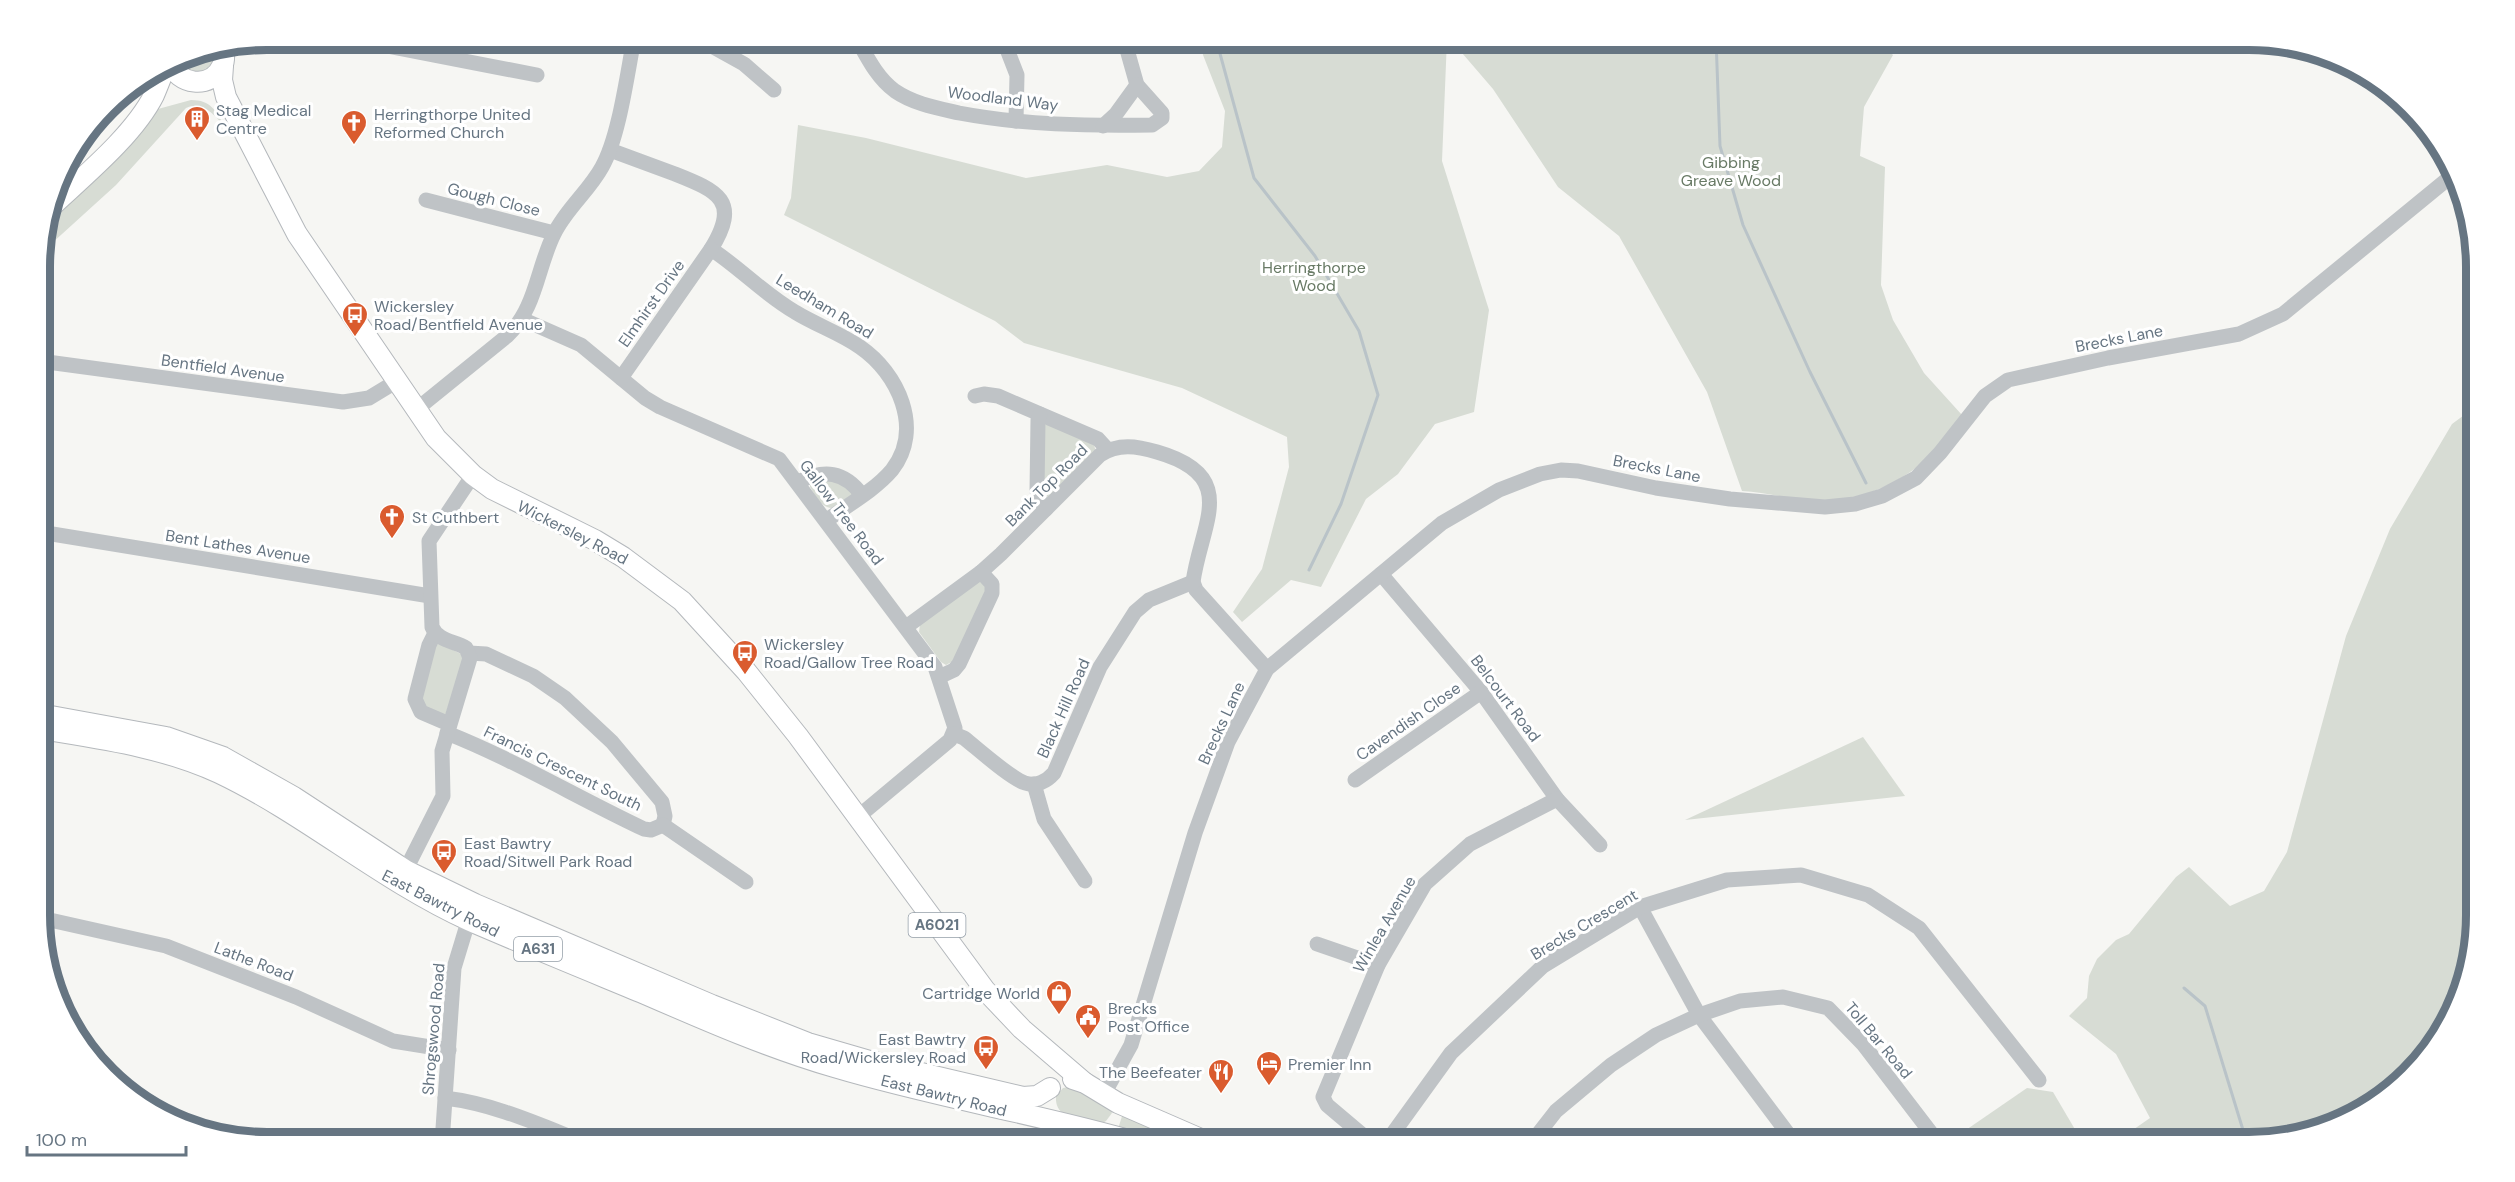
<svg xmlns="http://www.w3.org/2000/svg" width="2515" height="1182" viewBox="0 0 2515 1182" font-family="'DM Sans',sans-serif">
<rect width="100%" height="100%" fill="#f6f6f3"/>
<g fill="#d7dcd4">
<path d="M1201,39H1447L1442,161L1489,310L1474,412L1435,424L1398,474L1366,499L1321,587L1291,580L1242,622L1233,612L1262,569L1289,467L1287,437L1182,388L1024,343L995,321L784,215L791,198L798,125L866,138L1026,178L1107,165L1167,177L1199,171L1222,147L1225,111L1203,55Z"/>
<path d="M1450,39H1876L1893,55L1864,107L1860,156L1885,167L1881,285L1893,320L1924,373L1962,415C1955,425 1949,435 1941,445C1913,478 1858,505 1815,501C1790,500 1766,492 1742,491L1707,392L1619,236L1558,187L1493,89Z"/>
<path d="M211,50C218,74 205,74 185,72L177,58Z"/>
<path d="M191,100C211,100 216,111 225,127C214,115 203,100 186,108L116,185L40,254L49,218L93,177L146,118L158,109Z"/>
<path d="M2475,407L2476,916L2459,1003L2429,1054L2375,1105L2322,1131L2263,1143H2114L2150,1118L2116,1054L2069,1016L2087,998L2089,976L2097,959L2116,940L2129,934L2176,877L2189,867L2230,906L2264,891L2287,852L2346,636L2390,529L2452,424Z"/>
<path d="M1048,422L1094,445L1096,452L1048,499L1040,489L1045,425Z"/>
<path d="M836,479L853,494L832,508C820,507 816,496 810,487V482Z"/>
<path d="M979,580L988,586L955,660L946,665L941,662L919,632L920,624Z"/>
<path d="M439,643L465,656L445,716L421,705L431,649Z"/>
<path d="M1863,737L1905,796L1685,820Z"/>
<path d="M1075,1086L1109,1106L1112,1113L1106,1121L1099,1125C1082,1120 1054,1120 1056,1096L1063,1088Z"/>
<path d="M2027,1088L2053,1092L2083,1143H1947Z"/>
<path d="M1123,1113L1198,1143H1165L1118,1129Z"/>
</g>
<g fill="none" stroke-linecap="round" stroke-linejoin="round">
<g stroke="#b9c3c8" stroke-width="3">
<path d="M1216,39L1254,178L1315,256L1359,331L1378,395L1341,504L1309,570"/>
<path d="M1716,39L1720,146L1743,225L1810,372L1866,483"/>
<path d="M2184,988L2205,1006L2247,1143"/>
</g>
<defs>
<g id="major">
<path d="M170,62C177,85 211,90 222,66C225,62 224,53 224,47"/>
<path d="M223,66L222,80L226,97L297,234L436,438L473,475L492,489L595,540L623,557L682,601L746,671L798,736L985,990L1022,1029L1085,1083"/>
<path d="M52,206C84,176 134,135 154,95C158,86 162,75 166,65"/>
<path d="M40,714L166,737L223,757L294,797L407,871L475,904L712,1005L808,1043L870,1061L1023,1097L1037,1096L1050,1088"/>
<path d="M41,729C101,739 163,747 219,773C307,815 380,880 470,921C528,946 587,970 645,994C707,1021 769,1048 834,1067C934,1097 1039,1114 1139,1143"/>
<path d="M1073,1079L1085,1083L1118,1103L1210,1143"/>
</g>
</defs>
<use href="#major" stroke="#b4b8bc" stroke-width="22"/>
<g stroke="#bfc3c6" stroke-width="15">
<path d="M351,39L537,75"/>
<path d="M699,39L744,64L774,90"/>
<path d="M857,39C867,57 877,78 895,91C914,104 937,108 959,113C1023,125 1087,126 1152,125L1162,118V113L1137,85L1124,39"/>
<path d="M1003,39L1017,75L1016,121"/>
<path d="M1103,126L1116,114L1137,85"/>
<path d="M610,150C632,158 653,166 675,174C718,191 741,201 711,249C740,268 764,294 795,312C816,325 840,333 860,347C898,373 924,429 892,470C875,490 848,505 827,520"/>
<path d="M426,200L554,233"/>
<path d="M522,319L581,345L645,398L660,407L779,459L935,667L955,728L950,740L859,816"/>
<path d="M40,361L343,402L369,398L397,381"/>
<path d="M621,378L711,249"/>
<path d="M975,396L984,394L998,396L1098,439L1108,450"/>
<path d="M417,409L507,336C536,309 537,268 554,234C566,209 589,191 602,167C619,137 627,75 634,39"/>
<path d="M1040,414L1038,420L1037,491L1040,501L1046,509"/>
<path d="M798,482C824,469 844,471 862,495"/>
<path d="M40,532L430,596"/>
<path d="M1381,574L1481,692L1557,799L1600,845"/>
<path d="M906,627L981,572L1001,554L1100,455C1118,443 1137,446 1157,452C1241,476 1201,523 1193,582L1196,590L1267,669"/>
<path d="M435,633L429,645L415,699L421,712L449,724"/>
<path d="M469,653L486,654L533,676L565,698L612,742L662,802L665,816L663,825"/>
<path d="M939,677L954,670L959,664L992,593V584L981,572"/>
<path d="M447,733C515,760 578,798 644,829L651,830L663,825"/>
<path d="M954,734L964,738C978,749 1010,778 1025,783C1036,787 1047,781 1054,773L1100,667L1135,612L1149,600L1193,582"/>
<path d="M1355,780L1481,692"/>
<path d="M1034,784L1044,819L1085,881"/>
<path d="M663,825L746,882"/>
<path d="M401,879L443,796L442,751L470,658L466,648C454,641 438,641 432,627L429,541L473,475"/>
<path d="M1640,907L1699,1015L1795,1143"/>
<path d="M41,918L166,946L296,997L393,1041L449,1050"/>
<path d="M1317,944L1378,965"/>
<path d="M1104,1094L1131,1045L1195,833L1228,742L1267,669L1442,523L1499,490L1540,474L1561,470L1578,471L1656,488L1730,499L1825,507L1855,504L1882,496L1916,478L1940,453L1985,396L2008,380L2108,358L2239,334L2283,314L2455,173"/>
<path d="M445,1098C495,1104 540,1125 586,1143"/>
<path d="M442,1143L454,968L471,912"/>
<path d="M1372,1143L1327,1105L1323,1097L1378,965L1425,884L1470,844L1557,799"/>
<path d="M1386,1143L1451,1053L1543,966L1640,907L1727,880L1801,875L1868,895L1919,928L2039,1080"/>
<path d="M1531,1143L1556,1111L1611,1065L1656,1035L1699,1015L1740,1001L1783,997L1828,1008L1863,1044L1938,1142"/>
</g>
<use href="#major" stroke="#fff" stroke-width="20"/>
</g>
<defs>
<symbol id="building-pin" viewBox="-11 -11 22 30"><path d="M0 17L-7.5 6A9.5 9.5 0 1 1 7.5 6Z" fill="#da5b2e" stroke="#fff"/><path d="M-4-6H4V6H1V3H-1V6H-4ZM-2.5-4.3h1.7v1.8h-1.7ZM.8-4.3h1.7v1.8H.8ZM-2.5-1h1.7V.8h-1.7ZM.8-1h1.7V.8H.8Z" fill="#fff"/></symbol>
<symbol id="church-pin" viewBox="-11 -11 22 30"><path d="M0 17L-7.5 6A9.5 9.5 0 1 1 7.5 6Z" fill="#da5b2e" stroke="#fff"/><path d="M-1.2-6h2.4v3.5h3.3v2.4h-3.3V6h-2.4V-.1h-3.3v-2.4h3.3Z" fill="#fff"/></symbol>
<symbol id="bus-pin" viewBox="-11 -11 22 30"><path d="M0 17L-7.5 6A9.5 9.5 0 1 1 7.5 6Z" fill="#da5b2e" stroke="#fff"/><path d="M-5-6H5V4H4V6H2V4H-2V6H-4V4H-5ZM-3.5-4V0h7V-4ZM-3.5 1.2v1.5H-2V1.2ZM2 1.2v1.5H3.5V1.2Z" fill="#fff"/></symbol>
<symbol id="shop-pin" viewBox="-11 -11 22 30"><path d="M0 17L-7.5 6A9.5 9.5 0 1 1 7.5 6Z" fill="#da5b2e" stroke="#fff"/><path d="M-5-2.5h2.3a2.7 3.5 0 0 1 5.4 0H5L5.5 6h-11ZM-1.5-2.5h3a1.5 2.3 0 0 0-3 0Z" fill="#fff"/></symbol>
<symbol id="civic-pin" viewBox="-11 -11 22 30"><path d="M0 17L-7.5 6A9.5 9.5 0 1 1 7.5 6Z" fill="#da5b2e" stroke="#fff"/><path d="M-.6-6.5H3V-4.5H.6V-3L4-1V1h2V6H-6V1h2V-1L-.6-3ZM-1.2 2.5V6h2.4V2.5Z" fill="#fff"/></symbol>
<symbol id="hotel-pin" viewBox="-11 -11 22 30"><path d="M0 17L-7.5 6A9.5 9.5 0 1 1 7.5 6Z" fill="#da5b2e" stroke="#fff"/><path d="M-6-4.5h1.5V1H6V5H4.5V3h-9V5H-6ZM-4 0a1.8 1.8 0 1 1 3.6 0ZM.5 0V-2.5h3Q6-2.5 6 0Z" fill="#fff"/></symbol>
<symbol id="restaurant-pin" viewBox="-11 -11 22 30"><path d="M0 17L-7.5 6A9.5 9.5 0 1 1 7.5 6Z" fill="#da5b2e" stroke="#fff"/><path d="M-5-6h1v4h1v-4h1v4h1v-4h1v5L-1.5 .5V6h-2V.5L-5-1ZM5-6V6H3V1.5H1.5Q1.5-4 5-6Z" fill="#fff"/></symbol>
</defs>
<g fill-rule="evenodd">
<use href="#building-pin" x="182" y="104" width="30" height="40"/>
<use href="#church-pin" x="339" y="108" width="30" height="40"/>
<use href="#bus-pin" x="340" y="300" width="30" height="40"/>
<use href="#church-pin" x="377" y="502" width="30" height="40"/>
<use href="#bus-pin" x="730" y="638" width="30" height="40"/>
<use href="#bus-pin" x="429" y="837" width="30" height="40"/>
<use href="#shop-pin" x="1044" y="978" width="30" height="40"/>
<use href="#civic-pin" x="1073" y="1002" width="30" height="40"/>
<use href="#bus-pin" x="971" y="1033" width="30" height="40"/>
<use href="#hotel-pin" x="1254" y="1049" width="30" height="40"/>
<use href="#restaurant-pin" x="1206" y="1057" width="30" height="40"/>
</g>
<g text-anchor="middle" stroke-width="6" stroke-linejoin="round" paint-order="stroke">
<g fill="#fff" stroke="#949ea8" stroke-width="1.5">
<rect x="908.5" y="913" width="57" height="24" rx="4.5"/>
<rect x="514" y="937" width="48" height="24" rx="4.5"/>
</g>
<g font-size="15" font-weight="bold" fill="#667582">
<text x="937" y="930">A6021</text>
<text x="538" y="954">A631</text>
</g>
<g font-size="16" fill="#667582" stroke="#fff">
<text transform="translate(1003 98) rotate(7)" y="6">Woodland Way</text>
<text transform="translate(494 199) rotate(14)" y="6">Gough Close</text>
<text transform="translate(651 303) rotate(-55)" y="6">Elmhirst Drive</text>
<text transform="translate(825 306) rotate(31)" y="6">Leedham Road</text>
<text transform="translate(2119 338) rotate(-11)" y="6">Brecks Lane</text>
<text transform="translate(223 368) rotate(8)" y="6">Bentfield Avenue</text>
<text transform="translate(1657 468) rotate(11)" y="6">Brecks Lane</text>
<text transform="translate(1046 485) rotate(-45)" y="6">Bank Top Road</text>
<text transform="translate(842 512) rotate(53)" y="6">Gallow Tree Road</text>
<text transform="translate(573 532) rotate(27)" y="6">Wickersley Road</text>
<text transform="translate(238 546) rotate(9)" y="6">Bent Lathes Avenue</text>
<text transform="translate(1506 698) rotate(53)" y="6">Belcourt Road</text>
<text transform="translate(1063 708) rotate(-66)" y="6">Black Hill Road</text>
<text transform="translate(1408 721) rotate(-35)" y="6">Cavendish Close</text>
<text transform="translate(1221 723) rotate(-65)" y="6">Brecks Lane</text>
<text transform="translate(563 768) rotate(26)" y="6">Francis Crescent South</text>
<text transform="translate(441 903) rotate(27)" y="6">East Bawtry Road</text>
<text transform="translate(1384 924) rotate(-60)" y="6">Winlea Avenue</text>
<text transform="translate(1584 924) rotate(-31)" y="6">Brecks Crescent</text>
<text transform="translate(254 961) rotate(21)" y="6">Lathe Road</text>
<text transform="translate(433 1029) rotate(-85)" y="6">Shrogswood Road</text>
<text transform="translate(1879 1040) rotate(50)" y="6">Toll Bar Road</text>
<text transform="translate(944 1095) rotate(14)" y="6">East Bawtry Road</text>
</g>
<g font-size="16" fill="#667582" stroke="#fff" text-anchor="start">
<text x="216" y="116">Stag Medical<tspan x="216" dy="18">Centre</tspan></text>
<text x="374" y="120">Herringthorpe United<tspan x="374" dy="18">Reformed Church</tspan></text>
<text x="374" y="312">Wickersley<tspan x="374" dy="18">Road/Bentfield Avenue</tspan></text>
<text x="412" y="523">St Cuthbert</text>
<text x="764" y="650">Wickersley<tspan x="764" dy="18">Road/Gallow Tree Road</tspan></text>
<text x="464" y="849">East Bawtry<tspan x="464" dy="18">Road/Sitwell Park Road</tspan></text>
<text x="1040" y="999" text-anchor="end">Cartridge World</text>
<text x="1108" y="1014">Brecks<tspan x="1108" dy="18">Post Office</tspan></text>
<text x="966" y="1045" text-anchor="end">East Bawtry<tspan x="966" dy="18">Road/Wickersley Road</tspan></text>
<text x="1288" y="1070">Premier Inn</text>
<text x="1202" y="1078" text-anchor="end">The Beefeater</text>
</g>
<g font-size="16" fill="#687a65" stroke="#fff">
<text x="1731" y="168">Gibbing<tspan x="1731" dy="18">Greave Wood</tspan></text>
<text x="1314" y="273">Herringthorpe<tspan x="1314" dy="18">Wood</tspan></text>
</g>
</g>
<path d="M0 0H2515V1182H0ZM267 50H2249A217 217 0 0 1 2466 267V915A217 217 0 0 1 2249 1132H267A217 217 0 0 1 50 915V267A217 217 0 0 1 267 50Z" fill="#fff" fill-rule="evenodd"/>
<path fill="none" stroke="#667582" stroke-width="8" d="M267 50H2249A217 217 0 0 1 2466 267V915A217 217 0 0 1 2249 1132H267A217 217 0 0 1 50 915V267A217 217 0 0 1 267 50Z"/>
<path d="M27 1146v9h159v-9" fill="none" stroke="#667582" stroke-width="3"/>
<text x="36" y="1146" font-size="18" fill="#667582" stroke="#ffffff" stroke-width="4.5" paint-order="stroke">100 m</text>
</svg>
